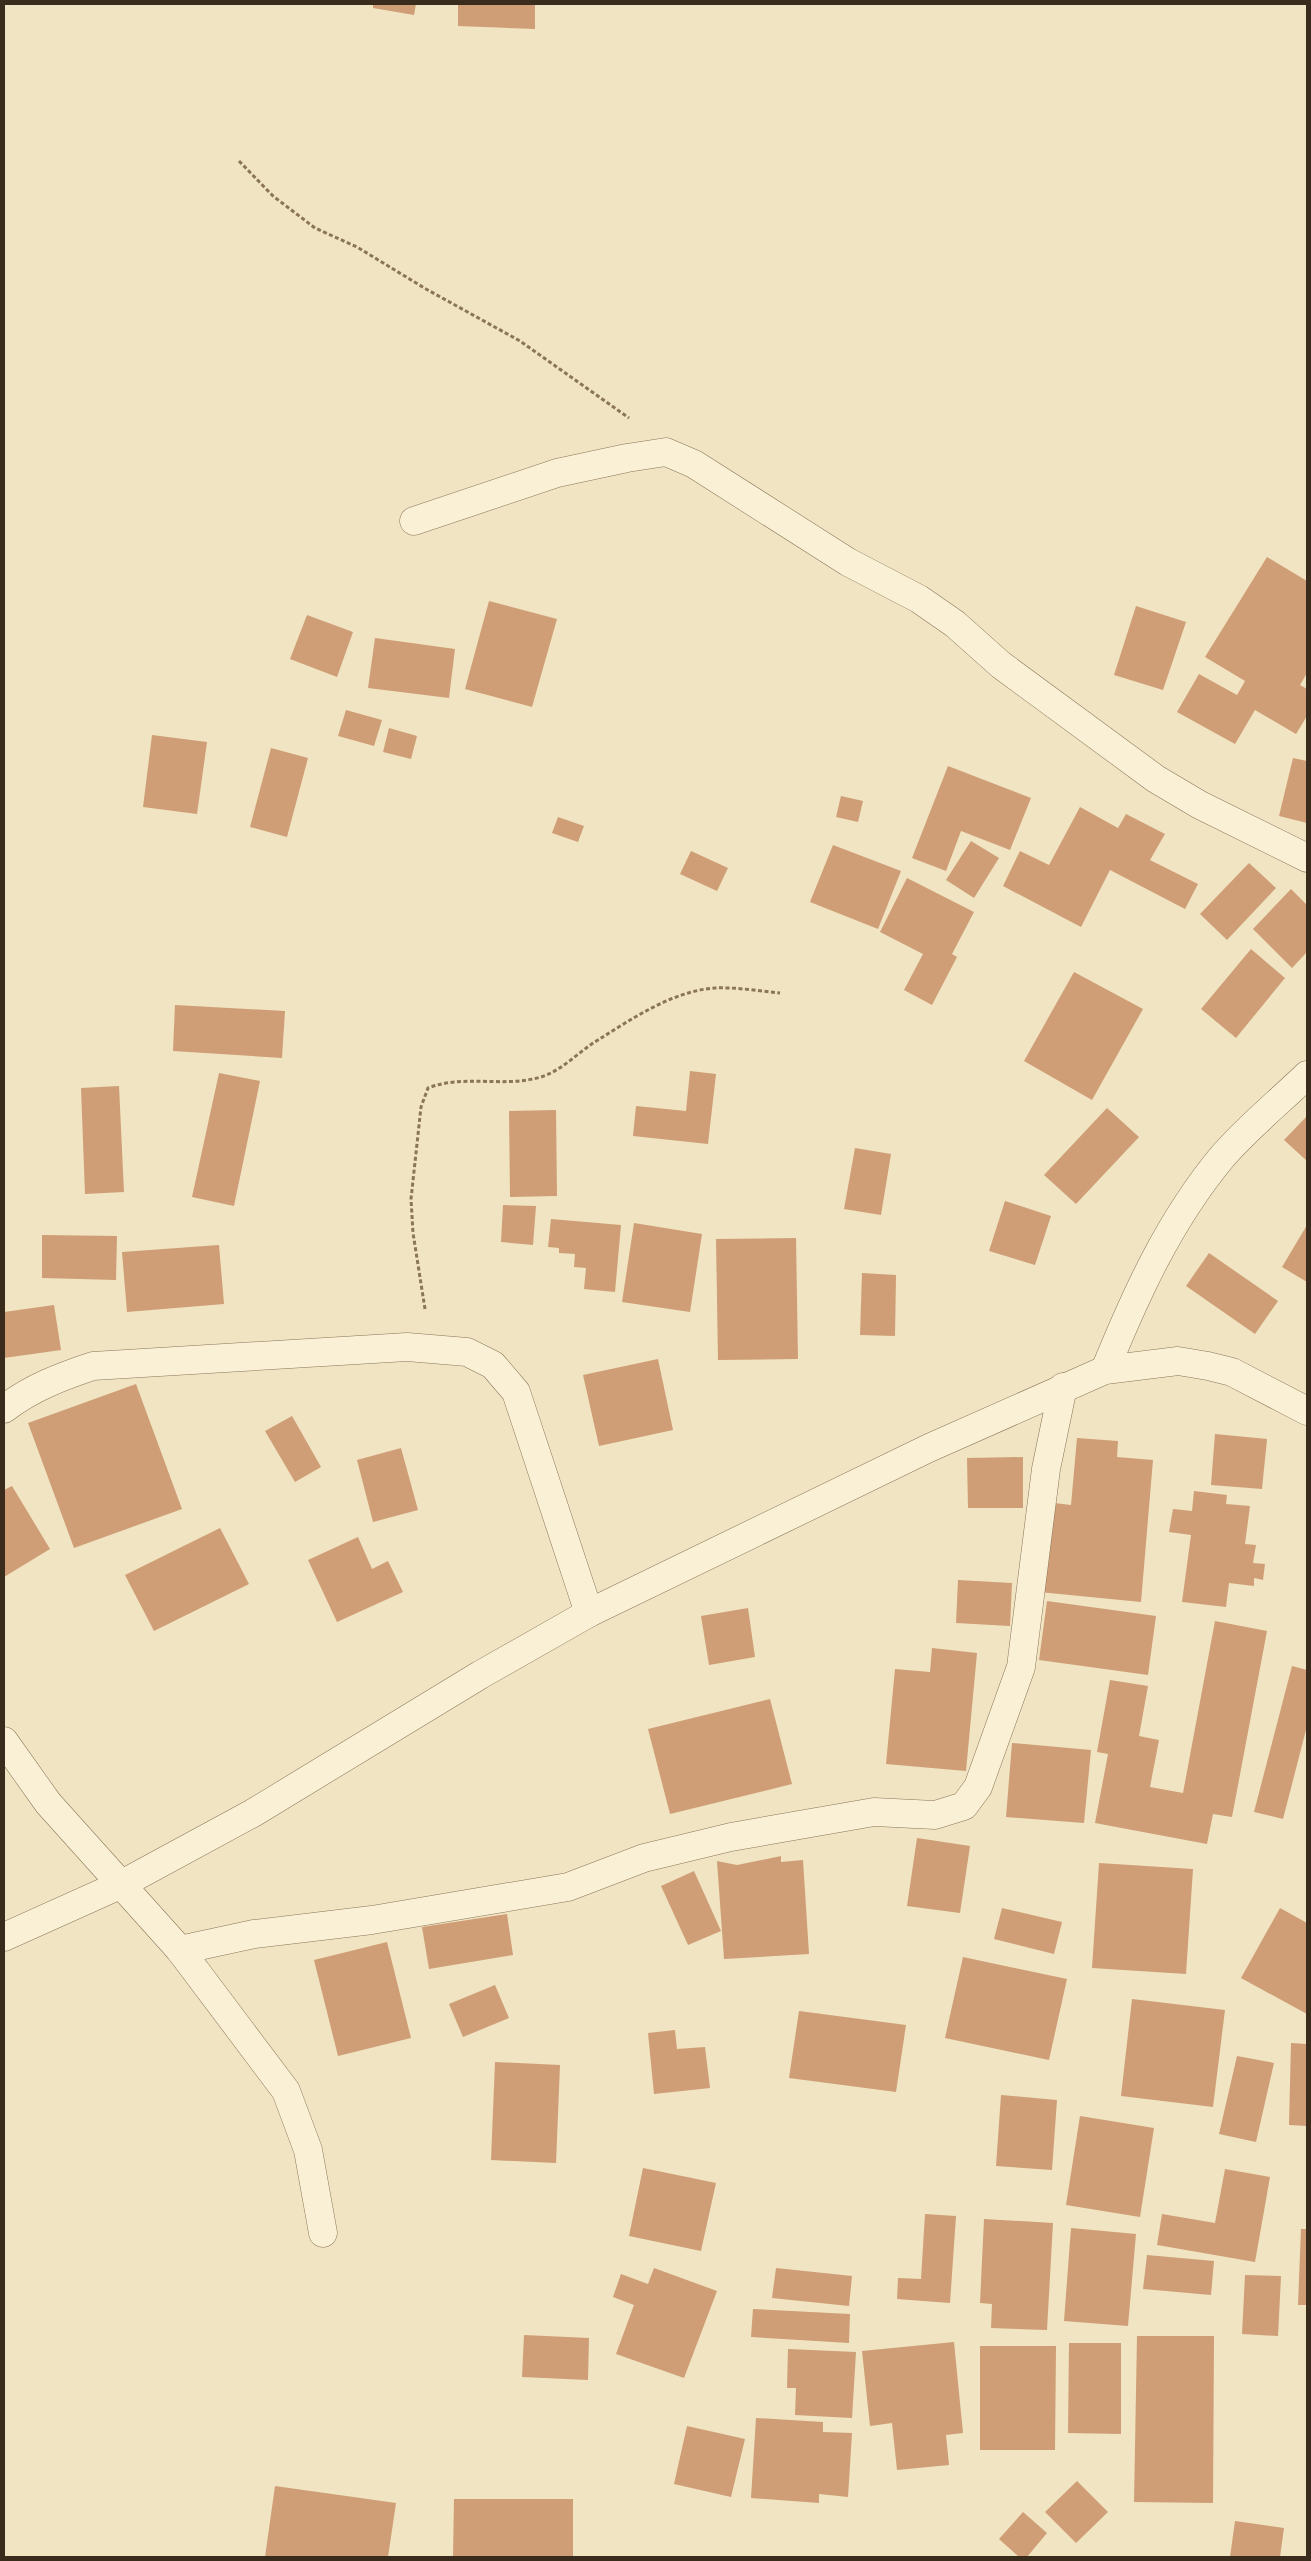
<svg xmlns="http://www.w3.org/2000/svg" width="1311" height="2561" viewBox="0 0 1311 2561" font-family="'Playfair Display',serif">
<rect width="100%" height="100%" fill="#f0e4c2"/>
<g fill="#cf9e76">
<path d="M373,4H416L414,15L373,8Z"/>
<path d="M458,4H535V29L458,26Z"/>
<path d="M1267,557L1307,581V673L1300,685L1307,689V716L1296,734L1255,710L1235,744L1177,712L1199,674L1237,695L1245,681L1205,657Z"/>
<path d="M489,601L557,619L532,707L465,689Z"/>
<path d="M1136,606L1186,622L1163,690L1114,675Z"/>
<path d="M307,615L353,632L337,677L290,659Z"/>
<path d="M375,638L455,649L449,698L368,688Z"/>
<path d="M346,710L382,720L374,746L338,736Z"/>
<path d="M389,728L417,736L411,759L383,752Z"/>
<path d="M152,735L207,742L197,814L143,807Z"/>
<path d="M271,748L308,758L287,837L250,827Z"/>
<path d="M1293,758L1307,761V823L1279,816Z"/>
<path d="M948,766L1031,798L1010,850L961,831L946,871L912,858Z"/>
<path d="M841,796L863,801L858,822L836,817Z"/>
<path d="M1080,807L1118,828L1126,814L1165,834L1150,860L1198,884L1185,909L1110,870L1081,927L1003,886L1020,851L1049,865Z"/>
<path d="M558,817L584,826L578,842L552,833Z"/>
<path d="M971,841L999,858L974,898L946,880Z"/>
<path d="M833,845L901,871L878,929L810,902Z"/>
<path d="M691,851L728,868L717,891L680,874Z"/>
<path d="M1249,863L1276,888L1227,940L1200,914Z"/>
<path d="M907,878L974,912L952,954L957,957L932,1005L904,990L923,954L880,932Z"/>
<path d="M1291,889L1307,905V952L1292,968L1253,929Z"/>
<path d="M1251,949L1285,978L1236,1038L1201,1009Z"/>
<path d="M1074,972L1143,1009L1092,1100L1024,1061Z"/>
<path d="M175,1005L285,1011L282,1058L173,1051Z"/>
<path d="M690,1071L716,1074L708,1144L633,1136L636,1106L686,1111Z"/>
<path d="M219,1073L260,1081L234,1206L192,1197Z"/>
<path d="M119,1086L124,1192L85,1194L81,1088Z"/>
<path d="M1107,1108L1139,1137L1076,1204L1044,1175Z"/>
<path d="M556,1110L557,1196L510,1197L509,1111Z"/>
<path d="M1307,1116V1161L1284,1140Z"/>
<path d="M855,1148L891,1154L881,1215L844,1209Z"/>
<path d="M1005,1201L1051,1216L1035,1265L989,1251Z"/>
<path d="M503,1205L536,1206L533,1245L501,1242Z"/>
<path d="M551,1219L621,1225L615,1292L584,1289L586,1268L574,1267L575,1254L559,1253V1248L548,1247Z"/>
<path d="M634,1223L702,1234L690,1312L622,1302Z"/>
<path d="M1307,1225V1282L1282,1267Z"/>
<path d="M42,1235L117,1236L116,1280L42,1278Z"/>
<path d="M796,1238L798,1359L718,1360L716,1239Z"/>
<path d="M219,1245L224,1304L127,1312L122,1252Z"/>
<path d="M1209,1253L1278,1301L1255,1334L1186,1286Z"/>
<path d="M862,1273L896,1275L895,1336L860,1335Z"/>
<path d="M54,1305L61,1350L4,1358V1312Z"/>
<path d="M658,1359L673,1430L599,1446L583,1375Z"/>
<path d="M136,1384L182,1509L74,1548L28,1423Z"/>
<path d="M292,1416L321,1467L295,1482L265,1431Z"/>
<path d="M1215,1434L1267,1439L1262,1489L1211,1485Z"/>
<path d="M1077,1438L1118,1441L1117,1457L1153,1460L1141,1602L1039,1592L1046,1502L1071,1505Z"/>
<path d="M401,1448L418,1510L373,1522L357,1460Z"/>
<path d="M1023,1457V1508H968L967,1458Z"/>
<path d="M12,1486L50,1549L4,1577V1490Z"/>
<path d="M1194,1491L1227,1495L1226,1504L1250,1506L1245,1544L1256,1545L1253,1563L1265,1564L1263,1580L1254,1578V1586L1229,1583L1226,1607L1182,1602L1191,1535L1169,1532L1173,1509L1192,1511Z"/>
<path d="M220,1528L249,1584L154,1631L125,1575Z"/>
<path d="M358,1537L372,1569L388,1561L403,1592L337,1622L308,1560Z"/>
<path d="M958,1580L1012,1583L1010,1626L956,1623Z"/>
<path d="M1047,1601L1156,1616L1148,1675L1039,1660Z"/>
<path d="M748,1608L755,1657L709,1665L701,1616Z"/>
<path d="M1215,1621L1267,1631L1232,1817L1213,1814L1207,1844L1095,1823L1108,1754L1097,1752L1110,1680L1148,1686L1139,1736L1159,1740L1150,1787L1183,1793Z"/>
<path d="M932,1648L977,1653L966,1771L886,1764L895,1669L930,1672Z"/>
<path d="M1292,1666L1307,1670V1726L1283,1819L1254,1812Z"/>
<path d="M770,1699L792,1784L670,1814L648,1729Z"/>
<path d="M1012,1743L1091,1750L1084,1823L1006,1817Z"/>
<path d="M917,1838L970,1846L960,1913L907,1906Z"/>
<path d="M781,1856V1862L803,1860L809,1954L724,1959L717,1861L737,1865Z"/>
<path d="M1099,1863L1193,1869L1186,1974L1092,1968Z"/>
<path d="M694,1871L721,1931L688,1945L661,1886Z"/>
<path d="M1002,1908L1062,1922L1054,1954L994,1939Z"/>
<path d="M1280,1908L1307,1923V2014L1241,1978Z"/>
<path d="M507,1914L513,1955L429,1969L422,1927Z"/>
<path d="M387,1942L411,2038L338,2056L314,1960Z"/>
<path d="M963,1957L1067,1979L1049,2060L945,2038Z"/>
<path d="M495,1985L509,2018L463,2037L449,2004Z"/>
<path d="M1132,1999L1225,2010L1213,2107L1121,2096Z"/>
<path d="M799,2011L906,2025L896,2092L789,2078Z"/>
<path d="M675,2030L677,2049L705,2047L710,2088L654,2094L648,2033Z"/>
<path d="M1291,2043L1307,2044V2126L1289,2125Z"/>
<path d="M1237,2056L1274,2063L1256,2142L1219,2134Z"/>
<path d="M495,2062L560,2065L556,2163L491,2160Z"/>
<path d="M1001,2095L1057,2100L1052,2170L996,2166Z"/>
<path d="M1080,2116L1154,2128L1140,2217L1066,2205Z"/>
<path d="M643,2168L716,2183L701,2251L629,2236Z"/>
<path d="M1225,2169L1270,2177L1255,2262L1157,2245L1162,2214L1215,2223Z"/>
<path d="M925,2214L956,2216L950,2303L897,2299L898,2278L921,2279Z"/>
<path d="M984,2219L1053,2223L1047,2330L991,2328L992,2304L980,2303Z"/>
<path d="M1071,2228L1136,2234L1128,2326L1064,2321Z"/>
<path d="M1301,2229H1307V2305H1298Z"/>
<path d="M1147,2255L1214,2261L1211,2295L1143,2289Z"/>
<path d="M654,2268L717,2291L684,2378L616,2354L634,2305L613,2297L621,2274L648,2284Z"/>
<path d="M776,2268L852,2276L849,2306L772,2298Z"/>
<path d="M1245,2275L1281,2276L1278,2336L1242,2334Z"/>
<path d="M753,2309L850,2314L849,2343L751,2337Z"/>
<path d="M524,2335L589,2338L588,2380L522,2377Z"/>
<path d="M1137,2336H1214L1213,2503L1134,2502Z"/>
<path d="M954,2342L963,2433L946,2435L949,2465L897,2470L892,2423L870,2426L862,2351Z"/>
<path d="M1069,2343H1121V2434L1068,2433Z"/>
<path d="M980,2346H1056L1055,2450H980Z"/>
<path d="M788,2349L856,2352L852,2418L795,2415L796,2388H787Z"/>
<path d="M756,2418L823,2422V2432L852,2433L848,2497L819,2494V2503L751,2498Z"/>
<path d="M687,2426L745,2439L731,2497L674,2484Z"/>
<path d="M1077,2481L1108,2512L1076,2543L1045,2512Z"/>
<path d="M275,2486L396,2503L388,2557H265Z"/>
<path d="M454,2499H573V2557H453Z"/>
<path d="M1023,2512L1047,2533L1027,2557H1019L999,2539Z"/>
<path d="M1235,2521L1284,2528L1280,2557H1230Z"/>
</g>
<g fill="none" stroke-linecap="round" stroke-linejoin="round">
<defs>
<g id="minor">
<path d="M414,521L557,473L627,458L666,452L694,464L848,562L919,599L955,624L1001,665L1156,779L1200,805L1307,858"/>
<path d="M1105,1370C1136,1294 1169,1221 1222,1157C1247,1128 1279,1102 1307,1075"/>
<path d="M4,1409C31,1388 60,1377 93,1366L407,1347L467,1352L493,1365L516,1392L589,1613"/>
<path d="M4,1741L48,1803L180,1950L286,2091L308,2150L323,2233"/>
<path d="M4,1937L122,1884L253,1813L480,1675L589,1613L929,1448L1105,1370L1178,1361L1208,1366L1232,1372L1307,1411"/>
<path d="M180,1950L254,1934L372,1920L568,1887L644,1858L731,1837L874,1812L935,1815L964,1806L978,1787L1021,1667L1046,1469L1063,1387"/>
</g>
</defs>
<use href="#minor" stroke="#8a7558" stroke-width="29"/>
<g stroke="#8a7558" stroke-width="3" stroke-dasharray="4 2.5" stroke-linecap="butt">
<path d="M239,161L273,196L315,228L357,247L426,289L520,341L629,418"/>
<path d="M425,1309L413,1233L411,1199L421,1107L428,1088C464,1074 504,1088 541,1077C563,1070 578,1052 598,1040C633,1018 673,991 715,988C736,987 759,991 780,993"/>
</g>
<use href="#minor" stroke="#faf0d6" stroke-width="28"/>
</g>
<rect width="1311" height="2561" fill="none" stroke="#3a2c1d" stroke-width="10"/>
</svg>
